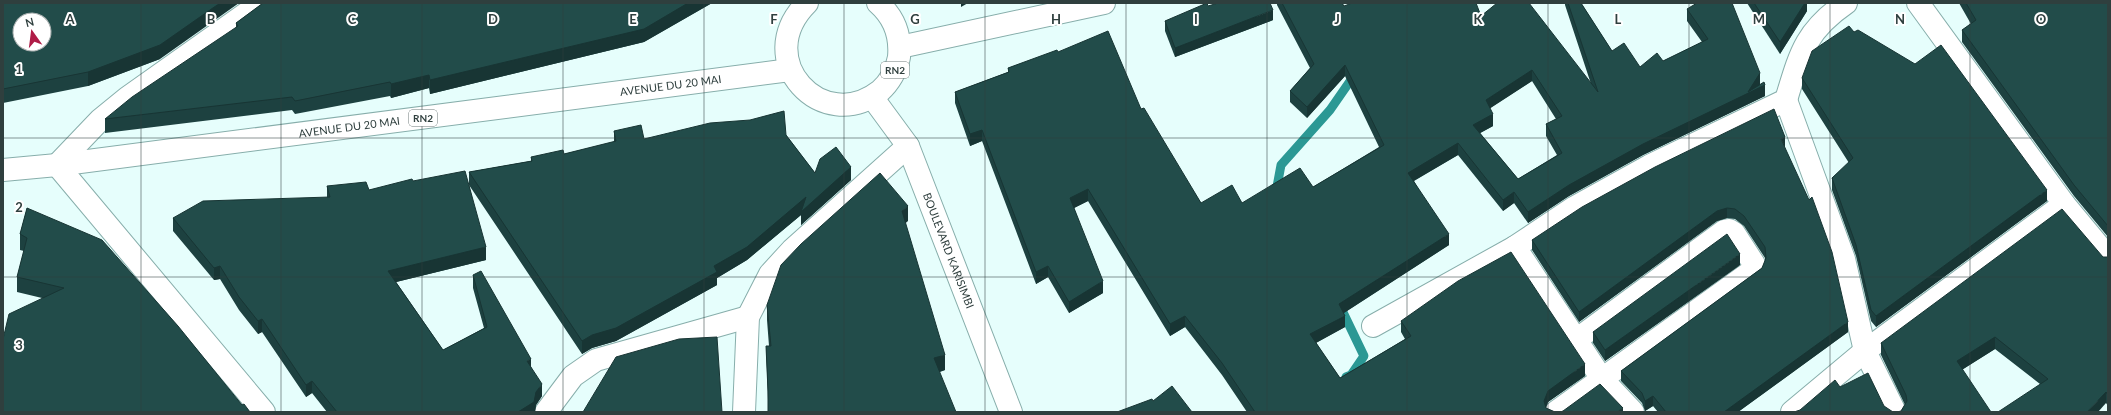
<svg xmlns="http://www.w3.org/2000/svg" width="2111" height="415" viewBox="0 0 2111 415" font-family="Lato,sans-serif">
<rect width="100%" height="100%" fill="#e6fefc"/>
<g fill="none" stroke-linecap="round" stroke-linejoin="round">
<g stroke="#2b9894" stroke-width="9">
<path d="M1276,192L1281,165L1330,110L1355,74"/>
<path d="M1340,306L1364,356L1351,375L1346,377"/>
</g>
<defs>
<g id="minor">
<path d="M261,3L127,98L100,120L57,165L264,412"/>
<path d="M1918,3L2064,204L2108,257"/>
<path d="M900,47L1104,3"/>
<path d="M1786,100L1844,259L1865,351L1895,412"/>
<path d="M1373,326L1515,247"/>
<path d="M546,412L573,376L596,360L748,317"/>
<path d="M744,412L748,317L770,274L792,250L908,146"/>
<path d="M1556,412L1752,271L1754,268V264L1734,233L1729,230L1724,231L1576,340"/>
<path d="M1633,412L1602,379L1515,247L1575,207L1649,166L1786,100C1800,54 1805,31 1846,3"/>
<path d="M1792,412L1865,351L2064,204"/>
</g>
<g id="major">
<path id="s1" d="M872,97L908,146L1011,412"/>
</g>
<g id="highway">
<path d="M807,3C750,60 823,136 880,91C889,83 897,70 899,57C901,35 894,17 878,3"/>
<path id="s2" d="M3,170L57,165L790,70"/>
</g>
</defs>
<use href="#minor" stroke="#87aeab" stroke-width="24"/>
<use href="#major" stroke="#87aeab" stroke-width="24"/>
<use href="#highway" stroke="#87aeab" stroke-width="24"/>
<use href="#minor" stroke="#fff" stroke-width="22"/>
<use href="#major" stroke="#fff" stroke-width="22"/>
<use href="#highway" stroke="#fff" stroke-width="22"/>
</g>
<g fill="#1d4140" fill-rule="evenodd">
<path d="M3,3L160,59L88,86L3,103Z"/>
<path d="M263,3H712L644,42L430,94L429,88L391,98L390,96L295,114L292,110L105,133V119L236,28V23Z"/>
<path d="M1277,3H1342L1344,6L1481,16L1591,84L1565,5V3H1581L1612,51L1640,67L1663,61L1702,42L1687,21V9L1760,84L1765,96L1643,155L1569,196L1528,223L1514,203L1503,211L1458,155L1414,181L1449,245L1344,313L1345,327L1316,343L1340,378L1405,339L1401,332V321L1585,376L1548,402L1546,408L1555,412H1247L1222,375L1185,327L1170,336L1088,201L1074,208L1103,293L1069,313L1048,277L1036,284L982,141L970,146L955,103V92L1008,72V68L1058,52L1141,109L1201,203H1242L1313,187L1379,147L1345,76L1307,118L1290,102V91L1310,68L1277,5ZM1532,81L1556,119L1546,124V136L1557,155L1518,179L1480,133L1493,126L1490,108Z"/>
<path d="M1747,3H1807V11L1780,54Z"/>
<path d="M1959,3H2108V237L2074,196L1962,42V30L1971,24Z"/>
<path d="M1208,6L1273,20L1175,57L1165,31V21Z"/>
<path d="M1854,32L2047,201L1876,327L1871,321L1856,256L1832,190V178L1849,163L1802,89V78Z"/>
<path d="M614,131L644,139L786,135L815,173L851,180L801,225V215L747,260L717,278V285L616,341L592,348L582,354L469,185L486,260L396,282L443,350L484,328L473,288V275L531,367L542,396L536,405L535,412H327L312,393L306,397L262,332L258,334L239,310L220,279L214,280L173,231V218L327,198V186L369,190L413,181L469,185V172L531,161V157L564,154L614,142Z"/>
<path d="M1785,148L1848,332L1738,412H1658L1653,406L1645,411L1642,403L1621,381V371L1762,268L1765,261V258L1744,226L1735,219L1727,218L1717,221L1579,322L1532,250V240Z"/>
<path d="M27,208L242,405L250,412L42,298L17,292V277L24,251L20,250V234Z"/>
<path d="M908,221L905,223L945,370L940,372L768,400L766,346H769L767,320V305Z"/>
<path d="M2103,257H2108V406L2106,403L2040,384L1995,349L1963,369L1901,411L1905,405L1881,355V343Z"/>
<path d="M1740,265L1605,361L1593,343V332Z"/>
</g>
<g fill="#183534">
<path d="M220,3H239L160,59L88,86V72Z"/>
<path d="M688,3H712L644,42L430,94V80Z"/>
<path d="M961,3H968L961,7Z"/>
<path d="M1805,3H1807V11L1780,54V42Z"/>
<path d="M1273,10V20L1175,57V48Z"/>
<path d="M1345,65V76L1307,118V107Z"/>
<path d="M1532,70V81L1486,111V100Z"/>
<path d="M1760,73V85H1765V96L1643,155L1569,196L1528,223V212L1569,185Z"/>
<path d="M429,75V88L391,98V84Z"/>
<path d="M1493,114V126L1473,137V125Z"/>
<path d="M982,130V141L970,146V134Z"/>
<path d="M1785,137V148L1781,139Z"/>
<path d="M1458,143V155L1408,184V173Z"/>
<path d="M851,167V180L801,225V215L747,260L717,278V285L616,341L592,348L582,354V341L714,266L806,197Z"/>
<path d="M1088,189V201L1070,210V198Z"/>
<path d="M2047,190V201L1876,327V316Z"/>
<path d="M1514,192V203L1503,211V200Z"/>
<path d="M908,206V221L902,226V211Z"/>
<path d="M1727,208V218L1717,221L1579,322V312L1717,211Z"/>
<path d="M1449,234V245L1339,316V304Z"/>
<path d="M486,247V260L388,284V271Z"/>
<path d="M1740,254V265L1605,361V350Z"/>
<path d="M220,266V279L214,280V268Z"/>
<path d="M1048,266V277L1036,284V272Z"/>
<path d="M1103,281V293L1069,313V302Z"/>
<path d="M1185,316V327L1170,336V324Z"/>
<path d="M1345,316V327L1310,346V334Z"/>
<path d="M262,319V332L258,334V321Z"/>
<path d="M1848,322V332L1738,412H1724Z"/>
<path d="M1995,337V349L1957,373V361Z"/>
<path d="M945,355V370L934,373V358Z"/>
<path d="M531,359V371L527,361Z"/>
<path d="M1585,364V376L1548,402L1544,412V401L1548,391Z"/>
<path d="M312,381V393L306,397V385Z"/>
<path d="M542,384V396L536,405L535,412H518L536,392Z"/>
<path d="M2106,392V403L2098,412H2087Z"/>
<path d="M1653,396V406L1645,411V401Z"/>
<path d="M1623,408V412H1617Z"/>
</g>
<g fill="#224c4a" stroke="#183534" fill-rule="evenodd">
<path d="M3,3H220L160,45L88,72L3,89ZM20,20H44V44H20Z"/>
<path d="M263,3H688L644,29L430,80L429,75L391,84L390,82L295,101L292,97L105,119L132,97L238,26L236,23Z"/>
<path d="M1207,3L1208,6L1218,3H1270L1273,10L1175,48L1165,21Z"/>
<path d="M1282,3H1342L1344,6L1352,3H1476L1481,16L1497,3H1529L1598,92L1568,3H1581L1612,51L1624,43L1640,67L1657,53L1663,61L1708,39L1687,9L1697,3H1732L1760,73L1748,92L1764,82L1765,85L1643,144L1569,185L1528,212L1514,192L1503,200L1458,143L1408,173L1449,234L1339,304L1345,316L1310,334L1340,378L1411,336L1401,321L1458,281L1511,252L1585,364L1548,391L1544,401L1546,408L1555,412H1255L1222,363L1185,316L1170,324L1088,189L1070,198L1103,281L1069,302L1048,266L1036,272L982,130L970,134L955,92L1009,72L1008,68L1057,50L1058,52L1108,31L1141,109L1144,108L1201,203L1232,185L1242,203L1300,168L1313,187L1384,145L1345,65L1307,107L1290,91L1314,64ZM1532,70L1562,116L1546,124L1562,153L1518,179L1473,125L1493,114L1486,100Z"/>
<path d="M1754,3H1805L1780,42Z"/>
<path d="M1966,3H2108V226L2074,185L1962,30L1976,20Z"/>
<path d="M1849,26L1854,32L1858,30L1915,64L1941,45L2047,190L1876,316L1871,310L1856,245L1832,178L1853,158L1802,78L1812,51Z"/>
<path d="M1774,109L1785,137L1781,139L1809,200L1812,197L1832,252L1848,322L1724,412H1666L1653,396L1645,401L1642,393L1621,371L1762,268L1766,258L1765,247L1744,216L1735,209L1727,208L1717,211L1579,312L1532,240L1582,207L1655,167Z"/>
<path d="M784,111L786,135L815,173L820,159L836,147L851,167L801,212L806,197L747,247L714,266L717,272L616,328L592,335L582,341L469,172L532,161L531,157L563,150L564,154L616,141L614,131L641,125L644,139L710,123L750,120Z"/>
<path d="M465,171L486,247L388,271L443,350L487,327L473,275L481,271L531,359L527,361L542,384L536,392L534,402L518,412H337L312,381L306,385L262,319L258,321L239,297L220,266L214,268L173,218L203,201L330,197L327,186L366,182L369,190L412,179L413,181Z"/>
<path d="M880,173L908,206L902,211L945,355L934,358L956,412H768V391L766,346H771L767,305L781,265L801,244Z"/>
<path d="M27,208L102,240L178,326L242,405L244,404L250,412H3V339L9,314L64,288L17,277L27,238L20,234Z"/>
<path d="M2062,209L2103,257H2108V395L2106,392L2087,412H1998L2048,379L1995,337L1957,361L1991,412H1897L1901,411L1907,401L1906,395L1881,343Z"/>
<path d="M1727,234L1740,254L1605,350L1593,332Z"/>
<path d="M717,337L722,412H583L616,357L679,339Z"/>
<path d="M1868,373L1884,406L1893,412H1794L1800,410L1835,380L1840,387Z"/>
<path d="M1600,384L1623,408L1617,412H1560L1563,411Z"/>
<path d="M1172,386L1192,412H1117L1152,399L1153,401Z"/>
</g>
<path fill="none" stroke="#2f3f3e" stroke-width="1" stroke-opacity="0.55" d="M141,3V412M281,3V412M422,3V412M563,3V412M704,3V412M844,3V412M985,3V412M1126,3V412M1267,3V412M1407,3V412M1548,3V412M1689,3V412M1830,3V412M1970,3V412M3,138H2108M3,277H2108"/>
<g text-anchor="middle" stroke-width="4" stroke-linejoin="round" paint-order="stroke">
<g fill="#fff" stroke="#6d7978" stroke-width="1">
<rect x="881" y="62" width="28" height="16" rx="3"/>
<rect x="409" y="110" width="28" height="16" rx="3"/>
</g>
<g font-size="10" font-weight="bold" fill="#2f3f3e">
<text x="895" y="74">RN2</text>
<text x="423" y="122">RN2</text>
</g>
<g font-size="11" fill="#2f3f3e" stroke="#fff">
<text dy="4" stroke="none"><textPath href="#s2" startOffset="673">AVENUE DU 20 MAI</textPath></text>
<text dy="4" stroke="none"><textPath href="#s2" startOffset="349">AVENUE DU 20 MAI</textPath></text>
<text dy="4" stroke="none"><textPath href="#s1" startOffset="173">BOULEVARD KARISIMBI</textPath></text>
</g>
</g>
<g font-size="13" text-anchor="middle" font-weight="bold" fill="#2f3f3e" stroke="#fff" stroke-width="4" stroke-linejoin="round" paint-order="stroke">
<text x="70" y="24">A</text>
<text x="211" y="24">B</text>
<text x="352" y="24">C</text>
<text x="493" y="24">D</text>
<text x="633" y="24">E</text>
<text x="774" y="24">F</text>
<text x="915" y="24">G</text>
<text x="1056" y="24">H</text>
<text x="1196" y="24">I</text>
<text x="1337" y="24">J</text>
<text x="1478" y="24">K</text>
<text x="1618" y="24">L</text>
<text x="1759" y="24">M</text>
<text x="1900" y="24">N</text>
<text x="2041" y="24">O</text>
<text x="19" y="74">1</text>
<text x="19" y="212">2</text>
<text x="19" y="350">3</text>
</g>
<rect width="2111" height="415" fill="none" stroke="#2f3f3e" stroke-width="8"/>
<g transform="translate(32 32) rotate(346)"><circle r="19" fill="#ffffff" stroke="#acb2b2"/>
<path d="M0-3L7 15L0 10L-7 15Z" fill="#af1c47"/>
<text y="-6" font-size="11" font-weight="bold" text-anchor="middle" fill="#2f3f3e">N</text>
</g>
</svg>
